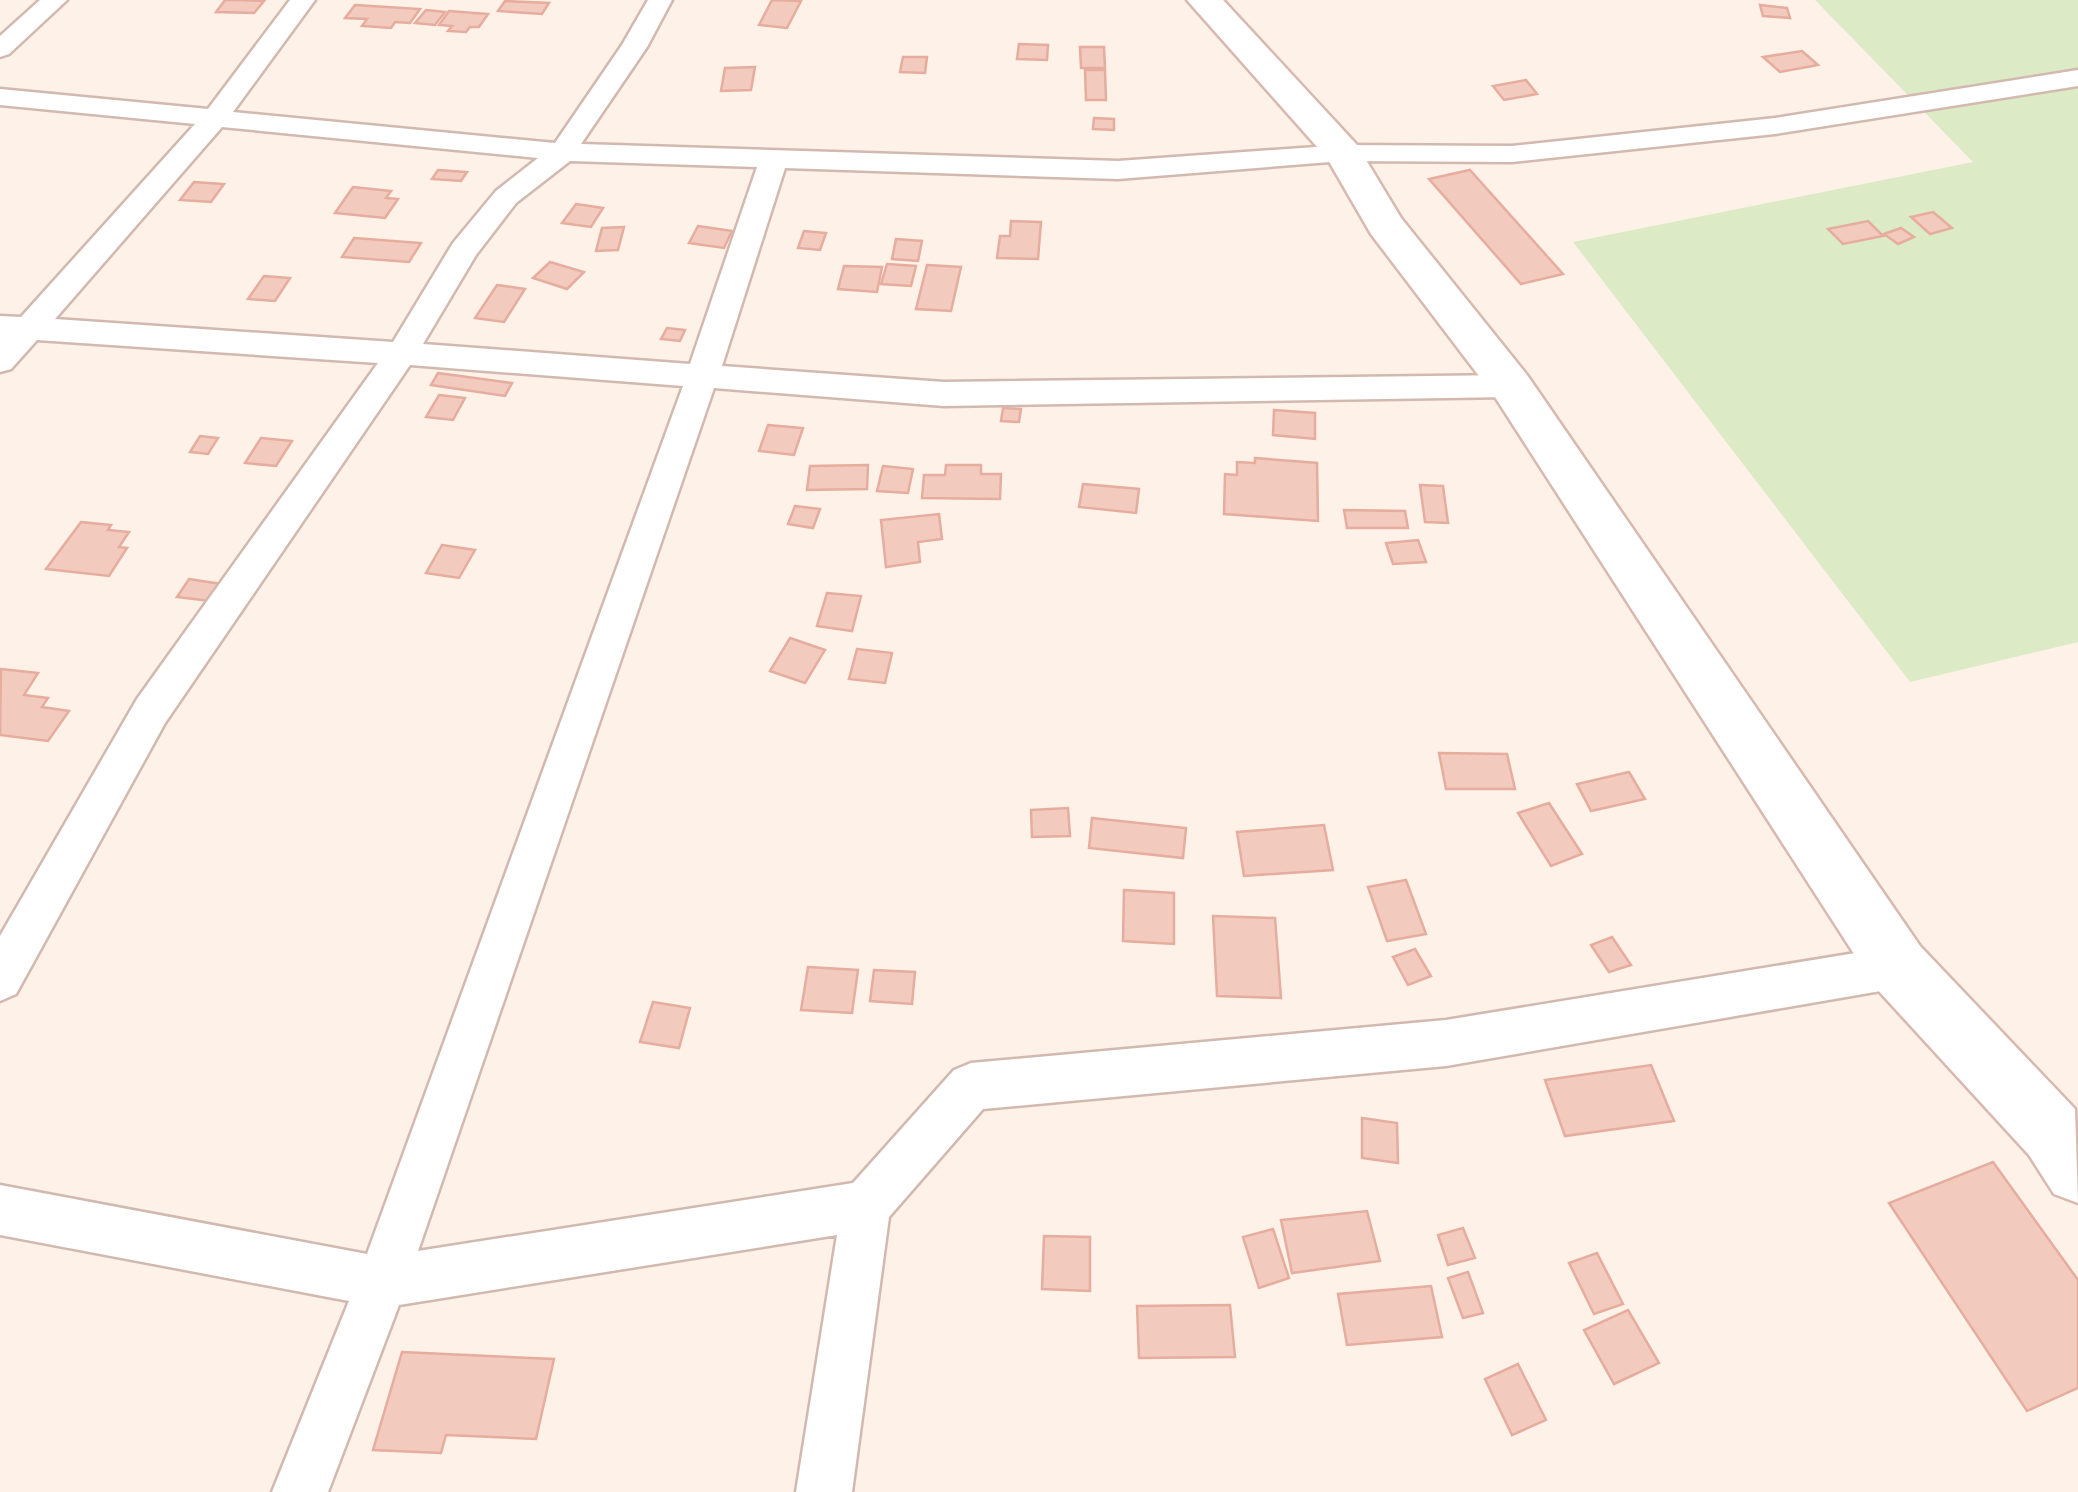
<svg xmlns="http://www.w3.org/2000/svg" width="2078" height="1492" viewBox="0 0 2078 1492" font-family="Quicksand,sans-serif">
<rect width="100%" height="100%" fill="#fdf1e8"/>
<path fill="#dcebc5" d="M1815,0H2078V642L1910,682L1573,242L1973,162Z"/>
<g fill="#f3cabe" stroke="#e6ad9e" stroke-width="2.5">
<path d="M225,0H241L264,1L254,13L216,12Z"/>
<path d="M772,0L801,1L787,28L759,25Z"/>
<path d="M505,1L549,3L542,14L498,11Z"/>
<path d="M355,5L420,9L410,23L395,22L391,28L362,26L367,19L345,18Z"/>
<path d="M1760,5L1787,8L1790,18L1763,16Z"/>
<path d="M426,10L445,12L435,25L415,23Z"/>
<path d="M449,11L488,14L479,27H470L466,32L448,31L452,26L439,25Z"/>
<path d="M1019,44L1048,45L1047,60L1017,59Z"/>
<path d="M1080,47H1104L1105,68H1081Z"/>
<path d="M1802,51L1818,65L1780,72L1763,57Z"/>
<path d="M903,57H927L925,73L900,72Z"/>
<path d="M755,67L751,90L721,91L725,68Z"/>
<path d="M1085,70H1105L1106,100H1086Z"/>
<path d="M1526,80L1537,94L1504,100L1493,86Z"/>
<path d="M1094,118L1114,119V130L1093,129Z"/>
<path d="M438,170L467,172L461,181L432,179Z"/>
<path d="M1470,170L1563,274L1521,284L1429,179Z"/>
<path d="M194,182L224,184L211,202L180,200Z"/>
<path d="M353,187L391,191L386,198L398,199L385,218L335,213Z"/>
<path d="M576,204L603,208L591,227L562,223Z"/>
<path d="M1933,212L1952,228L1930,234L1911,217Z"/>
<path d="M1011,221L1041,222L1038,259L997,258L1000,236H1010Z"/>
<path d="M1868,221L1883,236L1843,244L1828,229Z"/>
<path d="M698,226L732,231L724,248L689,243Z"/>
<path d="M624,227L618,250L596,251L602,228Z"/>
<path d="M1901,228L1914,237L1898,244L1884,234Z"/>
<path d="M804,231L826,233L820,250L798,248Z"/>
<path d="M354,238L421,243L409,262L342,257Z"/>
<path d="M896,239L922,241L918,261L892,259Z"/>
<path d="M550,262L584,272L567,289L533,278Z"/>
<path d="M887,264L916,266L911,286L881,284Z"/>
<path d="M927,265L961,267L951,311L916,309Z"/>
<path d="M844,266L882,267L877,292L838,289Z"/>
<path d="M264,276L290,278L275,301L248,299Z"/>
<path d="M497,285L525,289L504,322L475,318Z"/>
<path d="M667,328L685,330L680,341L661,339Z"/>
<path d="M438,373L512,383L505,396L431,385Z"/>
<path d="M439,395L465,398L453,420L426,417Z"/>
<path d="M1003,408L1021,409L1019,422L1001,421Z"/>
<path d="M1274,410L1315,413V439L1273,435Z"/>
<path d="M768,425L803,428L794,455L759,451Z"/>
<path d="M200,436L218,438L208,454L190,452Z"/>
<path d="M261,438L292,441L276,466L245,463Z"/>
<path d="M1255,458L1317,463L1318,521L1224,514L1225,474L1237,475V462L1255,463Z"/>
<path d="M868,465L867,489L807,490L810,466Z"/>
<path d="M946,465H981V474H1001L1000,499L922,498L924,475H945Z"/>
<path d="M883,466L913,469L908,493L877,491Z"/>
<path d="M1083,484L1139,489L1136,513L1079,507Z"/>
<path d="M1420,485L1443,486L1448,523L1425,522Z"/>
<path d="M795,506L820,509L813,528L788,524Z"/>
<path d="M1344,510L1405,511L1408,528H1347Z"/>
<path d="M939,514L942,539L918,542L920,562L886,567L881,520Z"/>
<path d="M81,522L111,525L108,530L129,532L119,547L127,548L109,576L46,569Z"/>
<path d="M1418,540L1426,562L1393,564L1386,543Z"/>
<path d="M442,545L475,550L459,578L426,573Z"/>
<path d="M189,579L221,584L210,601L177,597Z"/>
<path d="M827,593L861,596L852,631L817,626Z"/>
<path d="M790,638L825,650L805,683L770,671Z"/>
<path d="M857,649L892,653L885,683L849,679Z"/>
<path d="M1,669L38,673L24,695L48,698L42,707L69,711L48,741L0,735Z"/>
<path d="M1439,753L1507,754L1515,789H1446Z"/>
<path d="M1629,772L1645,799L1591,811L1577,784Z"/>
<path d="M1549,803L1582,854L1551,866L1518,813Z"/>
<path d="M1068,808L1070,836L1032,837L1031,810Z"/>
<path d="M1092,818L1186,828L1183,858L1089,848Z"/>
<path d="M1324,825L1333,870L1244,876L1237,832Z"/>
<path d="M1406,880L1426,934L1387,941L1368,887Z"/>
<path d="M1124,890L1174,893V944L1123,941Z"/>
<path d="M1213,916L1275,918L1281,998L1217,996Z"/>
<path d="M1612,937L1631,965L1609,972L1591,945Z"/>
<path d="M1415,949L1431,976L1408,985L1393,957Z"/>
<path d="M808,967L858,970L852,1013L801,1010Z"/>
<path d="M874,970L915,972L912,1004L870,1001Z"/>
<path d="M653,1002L690,1008L679,1048L640,1042Z"/>
<path d="M1651,1065L1674,1121L1565,1136L1545,1080Z"/>
<path d="M1362,1118L1397,1123L1398,1163L1362,1158Z"/>
<path d="M1993,1162L2078,1280V1388L2027,1411L1889,1203Z"/>
<path d="M1367,1211L1380,1261L1292,1273L1281,1220Z"/>
<path d="M1463,1228L1475,1258L1448,1265L1438,1235Z"/>
<path d="M1273,1229L1289,1278L1259,1288L1243,1237Z"/>
<path d="M1044,1236L1090,1237V1291L1042,1289Z"/>
<path d="M1597,1253L1623,1304L1594,1314L1569,1263Z"/>
<path d="M1468,1272L1483,1313L1463,1318L1448,1278Z"/>
<path d="M1431,1286L1442,1337L1347,1345L1338,1294Z"/>
<path d="M1230,1305L1235,1357L1139,1358L1137,1306Z"/>
<path d="M1628,1310L1659,1363L1614,1384L1584,1330Z"/>
<path d="M402,1352L554,1359L536,1439L446,1435L441,1453L373,1450Z"/>
<path d="M1518,1364L1546,1420L1512,1435L1485,1379Z"/>
</g>
<g fill="none" stroke-linecap="round" stroke-linejoin="round">
<defs>
<g id="street">
<path d="M40,0H67L9,54L0,57V36Z"/>
<path d="M290,0H315L233,112L555,143L622,45L648,0H672L647,47L581,144L1118,161L1343,145L1512,146L1775,118L2078,70V86L1775,134L1512,162L1343,161L1118,179L785,168L722,366L944,382L1511,375L1523,378L1527,386L1523,394L1511,397L944,406L714,388L418,1251L853,1183L954,1070L971,1063L1446,1020L1898,946L1914,952L1920,967L1914,982L1898,988L1446,1066L983,1109L889,1217L852,1492H796L837,1235L399,1305L328,1492H272L349,1301L0,1235V1185L367,1254L683,386L410,365L165,723L16,994L0,1001V936L137,699L378,363L37,340L11,369L0,372V316L21,317L195,124L0,105V89L208,109ZM222,127L538,158L496,191L453,243L393,342L55,319ZM570,161L757,167L690,364L423,344L476,255L516,203Z"/>
</g>
<path id="secondary" d="M1187,0H1223L1357,145L1401,218L1527,375L1920,946L2075,1109L2078,1203L2054,1194L2029,1155L1876,988L1495,397L1371,234L1327,158Z"/>
</defs>
<use href="#street" stroke="#d2b9af" stroke-width="5"/>
<use href="#secondary" stroke="#d7b9af" stroke-width="5"/>
<use href="#street" fill="#fff" fill-rule="evenodd"/>
<use href="#secondary" fill="#fff" fill-rule="evenodd"/>
</g>
</svg>
